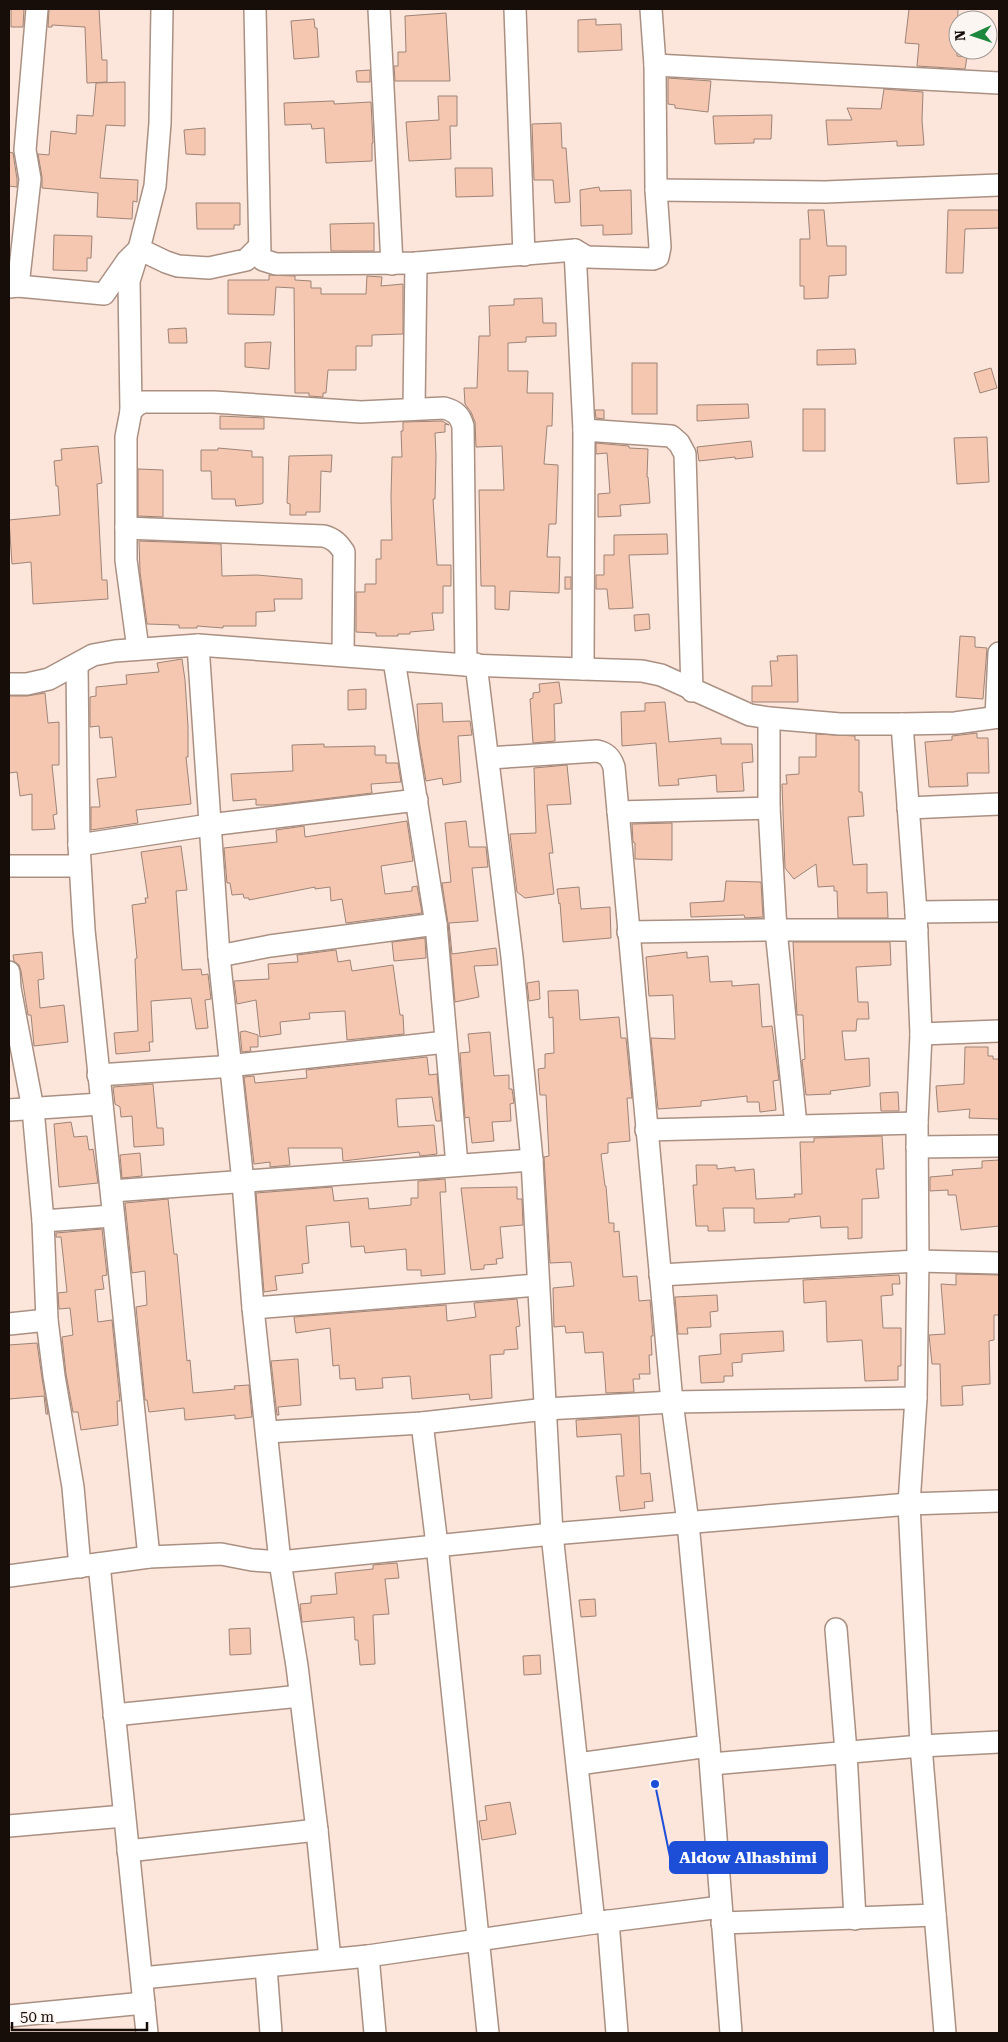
<svg xmlns="http://www.w3.org/2000/svg" width="1008" height="2042" viewBox="0 0 1008 2042" font-family="'Roboto Serif',serif">
<rect width="100%" height="100%" fill="#fce5da"/>
<g fill="#f5c7b1" stroke="#9e8477">
<path d="M11,9H24L23,27H11Z"/>
<path d="M49,9H99L102,60H107V82L87,83L85,27L52,25V27H48Z"/>
<path d="M909,9H958L957,56L967,57L965,69L917,66L919,44L905,43Z"/>
<path d="M446,13L450,81H395L394,66H398V52H406L405,16Z"/>
<path d="M314,19L315,28H317L319,57L294,59L291,21Z"/>
<path d="M596,19V25L621,24L622,50L578,52V20Z"/>
<path d="M370,70V82H357L356,71Z"/>
<path d="M668,78L711,81L708,112L675,108V105L668,104Z"/>
<path d="M125,82V126L106,125L100,178L138,180L137,202L133,201L132,219L97,217L98,193L42,188V177L38,154L49,155L51,131L76,134L77,115L93,116L96,83Z"/>
<path d="M884,89L923,92L922,120L924,145L897,146V141L828,145L826,120H852L847,108L881,109Z"/>
<path d="M438,96H457V126H450L451,159L409,161L406,122L439,120Z"/>
<path d="M332,101H334V104L371,102L373,143H372V161L326,163L324,128L312,129L311,124L285,125L284,103Z"/>
<path d="M772,115L771,139H754V143L715,144L713,116Z"/>
<path d="M561,123L562,148H566L570,202L555,203L553,180H534L532,124Z"/>
<path d="M205,128V155L186,154L184,130Z"/>
<path d="M9,152L13,153L17,179V187L9,186Z"/>
<path d="M455,168H492L493,196L456,197Z"/>
<path d="M599,187L600,191L631,190L632,234L603,235V225L581,226L580,190Z"/>
<path d="M196,203H240V225H234V229H197Z"/>
<path d="M808,210H824L827,246H846V275L829,276L828,298L804,299V286H800V239H810Z"/>
<path d="M948,210H999V228L965,229L963,273H946Z"/>
<path d="M374,223V251H331L330,224Z"/>
<path d="M54,235L92,236L91,258H87V271L53,270Z"/>
<path d="M269,275L295,276V280L311,281V288H321V294H366L367,276L382,277L381,286L403,284V334L372,335V346H356V370H328L326,393H323V397L309,396V393H295L294,288L276,287L274,315L228,314V280H269Z"/>
<path d="M542,298L543,323H556V336L526,337V342L508,343V371H528L527,393H553L552,426H547L544,464L558,465V473L556,524H549L547,557H560L559,593L510,591L509,610L495,609V586H481L479,490H504L502,446L476,447L475,422L471,412L465,404L464,388H477L479,336H490L489,306L514,305V299Z"/>
<path d="M186,328L187,343H169L168,329Z"/>
<path d="M271,342L269,369L245,367V343Z"/>
<path d="M855,349L856,364L817,365V350Z"/>
<rect x="632" y="363" width="25" height="51"/>
<path d="M991,368L997,388L980,393L974,373Z"/>
<path d="M748,404L749,418L697,421V405Z"/>
<rect x="803" y="409" width="22" height="42"/>
<path d="M595,410H604V419L596,418Z"/>
<path d="M220,416L264,418V429H220Z"/>
<path d="M442,421L449,425L445,424V432L435,433L436,456L435,499H433L437,565H451V586H443V613H432L434,630L410,632V634H398V636H376V633L356,632V592H365V584H376V559H381V540H392L391,497L392,457H402L401,431H403V422Z"/>
<path d="M987,437L989,482L957,484L954,438Z"/>
<path d="M751,441L753,457L735,459V457L699,461L697,447Z"/>
<path d="M596,443L629,446V448L648,449L647,477H648L650,503L620,505L621,516L598,517V494L610,493L607,453L596,454Z"/>
<path d="M98,446L102,483L97,484L102,580H107L108,599L33,604L31,562L12,564L9,520L60,515L58,486H56L54,461L62,460L61,449Z"/>
<path d="M218,448L252,451V457H263V503L261,504L236,506L235,499H212L211,471H201V450H218Z"/>
<path d="M332,455L331,472L321,471L320,512H306V515H290V504L287,503L289,456Z"/>
<path d="M138,469L163,470V517L138,516Z"/>
<path d="M667,534L668,554L629,555L633,608L609,609L607,589H596V575H604V555H614V535Z"/>
<path d="M139,541L221,544L222,576L257,575L302,579V599H274L275,611L256,612V626H223V628L197,626V628H179V625L147,624L140,572Z"/>
<rect x="565" y="577" width="6" height="12"/>
<path d="M649,614L650,629L635,631L634,615Z"/>
<path d="M960,636L975,637V647L987,648L983,699L956,697Z"/>
<path d="M797,655L798,702H752V686H772L770,661H778L777,656Z"/>
<path d="M182,659L185,680L188,726V757H186L191,804L136,810L138,823L91,830V807H100L97,779L116,777L112,737L100,738L99,726L90,727V697L96,696V687L127,684L126,675L159,672L157,663Z"/>
<path d="M559,682L562,703L554,704L555,741L533,743L530,699L533,698V693L540,692L539,684Z"/>
<path d="M366,689V709L348,710V690Z"/>
<path d="M45,693L48,723L59,722V765H52L57,814L53,815L55,829L32,830V794L20,796L17,772L9,773V696H27Z"/>
<path d="M665,702L669,742L721,738V744H752L753,762L742,763L744,791L717,792L716,775L678,779L679,785L659,786L656,743L622,746L621,712L645,711V703Z"/>
<path d="M442,703L443,722L470,721L472,735L458,736L461,782L443,785L442,778L426,781L419,740L417,704Z"/>
<path d="M977,733V738H988L989,773H967L968,786L929,787L925,742L952,740V736Z"/>
<path d="M816,734L855,736V740H859V792H862L864,816L848,817L853,865L867,864V893L887,892L888,918H838L837,891H834V886L818,887L816,864L794,879L785,868L782,784H787L786,775L799,774V757H816Z"/>
<path d="M324,744V747L375,746V755H386V763H398L401,782L371,784L372,793L273,805H256V799L233,801L231,774L293,771L292,745Z"/>
<path d="M567,765L571,804L547,805L553,853H549L554,894L525,898L517,892L510,834L536,833L534,768Z"/>
<path d="M407,821L413,861L381,866L385,894L412,891V887L417,886L422,913L346,923L342,899L331,901L330,887L315,889V887L249,900V898H244L243,894L232,895L230,883H227L224,848L277,842L276,830L304,826L305,837Z"/>
<path d="M466,821L469,847H486L488,867L472,868L478,921L449,923L452,954L496,948L498,965L474,966L479,997L455,1002L448,923L442,883L451,882L445,823Z"/>
<path d="M672,823V860L635,859V843L633,842L632,824Z"/>
<path d="M181,846L187,890L176,891L182,970L201,969L202,975L208,974L211,999L205,1000L208,1028L196,1029L191,998L151,1001L153,1042H149L150,1051L116,1054L114,1033L138,1031L135,959L137,958L132,905L146,903L145,898H148L141,852Z"/>
<path d="M726,881L761,882L763,917L745,918L744,915L691,917L690,903L724,901Z"/>
<path d="M579,887L581,909L610,907L611,938L563,942L560,903L559,904L557,889Z"/>
<path d="M425,938L426,958L394,961L392,942Z"/>
<path d="M793,942H890L891,965L856,967L858,1002H868L869,1019H857L856,1031H842L845,1060L869,1058L870,1086L830,1091L831,1094L806,1095L802,1060L805,1059L803,1015H797Z"/>
<path d="M336,950L338,962L350,960L352,971L393,965L400,1015H403L404,1034L347,1040L345,1011L309,1013L310,1019L280,1022L281,1034L260,1037L256,1000L237,1004L234,981L269,979L268,964L298,962L297,955Z"/>
<path d="M42,952L44,979L38,980L40,1008L64,1005L68,1042L34,1046L31,1015H28L21,971L19,965L14,961L13,955Z"/>
<path d="M687,952V958L708,956L710,982L732,981V986L759,984L762,1027L772,1026L779,1080L773,1081L776,1110L760,1112L759,1102H747V1096L701,1101V1106L658,1109L651,1038L675,1039L673,995L649,996L646,957Z"/>
<path d="M539,981L540,999L529,1001L527,983Z"/>
<path d="M578,990L580,1020L619,1017L621,1038H626L632,1098H627L630,1141L608,1143V1153L601,1154L605,1186H606L609,1223H614V1232L619,1231L623,1277L637,1276L639,1301L650,1300L653,1336H651L652,1355H649L650,1374H639L640,1379H633L634,1392L606,1393L603,1352L585,1353L583,1332L566,1333L565,1326L554,1327L553,1288L574,1286L571,1262L550,1263L544,1157L549,1156L546,1095H540L538,1069L545,1068V1054L554,1053L553,1017L549,1018L548,991Z"/>
<path d="M245,1031L258,1035V1047H250L251,1051L242,1052L240,1032Z"/>
<path d="M490,1032L494,1076L509,1075V1089H512L514,1103L510,1104L511,1121L492,1122L494,1141L472,1143L469,1117L465,1118L460,1053L470,1052L468,1034Z"/>
<path d="M965,1047H988V1056H993V1059H999V1119L969,1118L970,1109L938,1112L936,1086L964,1084Z"/>
<path d="M427,1057L429,1075L437,1074L441,1121H436L432,1097L396,1099L398,1127L434,1125L437,1154L420,1156L419,1152L343,1161L342,1148H288L290,1165L270,1167V1162L254,1164L244,1077L254,1076L255,1083L307,1078L306,1070Z"/>
<path d="M153,1084L157,1128H163L164,1145L134,1147L132,1116L121,1117L120,1107L115,1104L113,1087Z"/>
<path d="M898,1092L899,1111H881L880,1093Z"/>
<path d="M71,1122L74,1137L87,1136L89,1150L93,1149L98,1183L59,1187L54,1124Z"/>
<path d="M882,1136L884,1169H876L879,1198L862,1199V1238L848,1239V1227L821,1228L820,1216L789,1219V1222L754,1223V1208H723L725,1231H708V1226H696L693,1185H697L696,1165H717V1169L735,1167V1171L754,1169L756,1199L795,1197L794,1194H802L800,1142H814V1138Z"/>
<path d="M140,1153L142,1176L122,1178L120,1155Z"/>
<path d="M999,1160V1226L961,1230L956,1195H948V1190L930,1191V1177L953,1175L952,1170L982,1168V1161Z"/>
<path d="M445,1179L446,1192H440L445,1274L421,1276V1270H407L406,1249L365,1253L364,1246L351,1247L349,1222L306,1226L309,1263L302,1264L303,1273L275,1276L277,1290L264,1292L256,1193L332,1187L334,1201L368,1198L369,1209L411,1205V1198H418V1181Z"/>
<path d="M517,1187V1199H522L523,1225L500,1227L503,1258L496,1259L497,1264L484,1265V1269L471,1270L461,1188Z"/>
<path d="M168,1199L174,1254H177L187,1361L190,1360L193,1393L235,1389L234,1386L249,1385L252,1417L235,1419V1415L185,1420L184,1408L149,1412L147,1400H145L136,1307L147,1305L145,1271L132,1273L125,1203Z"/>
<path d="M102,1229L107,1275L102,1276L104,1289L95,1290L98,1322L112,1320L120,1401H117L118,1425L81,1430L78,1412H73L66,1374L62,1337L73,1335L70,1308L59,1309L58,1293L67,1292L61,1237H56V1233Z"/>
<path d="M956,1274L999,1275V1315H994V1340L989,1341L990,1384L962,1386L963,1405L941,1406L940,1364H932L929,1335L945,1334L941,1284L956,1285Z"/>
<path d="M899,1275L900,1284H892L893,1295L881,1296L883,1328H901V1366H898V1380L865,1381L862,1340L827,1342L826,1301L804,1303L803,1280Z"/>
<path d="M717,1295L718,1311L710,1312L711,1327L687,1328L688,1334H678L675,1297Z"/>
<path d="M517,1299L520,1326L516,1327L518,1349L504,1350V1354L490,1355L492,1398L470,1400L469,1394L412,1399L410,1376L382,1378L383,1388L356,1390L355,1378L340,1379L339,1365L333,1366L330,1328L296,1333L294,1317L446,1305L447,1321L476,1317L474,1303Z"/>
<path d="M783,1331L784,1351L742,1354V1362L732,1363L733,1376H724V1382L701,1383L699,1356L721,1354L720,1334Z"/>
<path d="M37,1343L42,1378L48,1414H46L44,1396L9,1399V1345Z"/>
<path d="M298,1359L301,1405L278,1407L279,1415H277L271,1361Z"/>
<path d="M639,1416L641,1474L650,1473L653,1501L644,1502L645,1508L620,1511L616,1476H624L621,1434L577,1437L576,1420Z"/>
<path d="M397,1563L399,1578L385,1579L389,1614L373,1615L375,1664L360,1665L358,1640H355L354,1617L302,1622L300,1604L311,1603V1596L337,1594L335,1573L373,1569V1565Z"/>
<path d="M595,1599L596,1616L581,1617L579,1600Z"/>
<path d="M250,1628L251,1654L230,1655L229,1629Z"/>
<path d="M540,1655L541,1674L524,1675L523,1656Z"/>
<path d="M510,1802L516,1834L482,1840L479,1821L487,1820L485,1806Z"/>
</g>
<g fill="none" stroke-linecap="round" stroke-linejoin="round">
<defs>
<g id="minor">
<path d="M255,9L260,255L263,260L276,264L416,263L575,250L587,257L653,259L658,257L660,247L656,190L655,65L651,9"/>
<path d="M379,9L392,264"/>
<path d="M515,9L524,255"/>
<path d="M655,65L999,83"/>
<path d="M656,190L825,192L999,185"/>
<path d="M575,250L584,430L583,669"/>
<path d="M18,286L30,179L25,150L37,9"/>
<path d="M9,287L18,286L104,294L127,261L139,249L166,262L178,266L209,268L246,260L259,247"/>
<path d="M414,408L416,263"/>
<path d="M131,411L129,281L139,249L155,186L160,123L162,9"/>
<path d="M584,430L671,436L679,443L685,454L692,691"/>
<path d="M126,528L324,536C334,539 338,543 344,552L343,655"/>
<path d="M198,645L219,956L243,1182L253,1308L280,1562L297,1666L317,1830L330,1959"/>
<path d="M138,649L126,560V437L131,411L137,405L143,402H214L361,412L444,408C455,411 460,415 463,426L466,665"/>
<path d="M394,660L436,924L457,1165"/>
<path d="M476,664L512,957L532,1160L552,1534L594,1923"/>
<path d="M77,665L79,845L84,930L149,1557"/>
<path d="M9,684H27L49,679L93,655L115,651L198,645L466,665L642,671L661,675L750,715L769,718L840,724H902L955,723L999,717"/>
<path d="M996,717L999,653"/>
<path d="M769,718V808L776,930L796,1125"/>
<path d="M902,724L916,912L921,1034L917,1123L918,1261L916,1398L909,1504L921,1746L945,2033"/>
<path d="M489,758L597,751C607,753 611,758 614,767L672,1402L688,1523L709,1746L731,2033"/>
<path d="M908,808L999,804"/>
<path d="M618,812L769,808"/>
<path d="M79,845L209,825L417,800"/>
<path d="M9,866H80"/>
<path d="M916,912L999,911"/>
<path d="M628,932L763,930H917"/>
<path d="M219,956L270,946L436,924"/>
<path d="M9,972L10,988L33,1109L43,1221L47,1320L54,1376L73,1487L80,1567"/>
<path d="M921,1034L999,1031"/>
<path d="M98,1075L219,1067L446,1042"/>
<path d="M9,1110L101,1104"/>
<path d="M646,1130L917,1123"/>
<path d="M917,1147L999,1146"/>
<path d="M112,1191L532,1160"/>
<path d="M43,1221L112,1216"/>
<path d="M660,1275L918,1261L999,1263"/>
<path d="M253,1308L537,1285"/>
<path d="M9,1324L47,1320"/>
<path d="M422,1423L437,1545L488,2033"/>
<path d="M267,1432L422,1423L546,1409L672,1402L916,1398"/>
<path d="M99,1564L147,2033"/>
<path d="M9,1576L149,1557L221,1554L252,1560L280,1562L552,1534L909,1504L999,1501"/>
<path d="M836,1629L846,1752L855,1919"/>
<path d="M114,1715L300,1696"/>
<path d="M578,1764L709,1746"/>
<path d="M711,1764L921,1746L999,1742"/>
<path d="M9,1826L124,1816"/>
<path d="M128,1851L317,1830"/>
<path d="M608,1921L617,2033"/>
<path d="M722,1923L935,1915"/>
<path d="M368,1956L375,2033"/>
<path d="M266,1967L271,2033"/>
<path d="M142,1978L368,1956L594,1923L721,1907"/>
<path d="M9,2016L144,2003"/>
</g>
</defs>
<use href="#minor" stroke="#aa9083" stroke-width="24"/>
<use href="#minor" stroke="#fff" stroke-width="21"/>
</g>
<path fill="none" stroke="#1d4ed8" stroke-width="2" d="M655 1784L670 1857"/>
<circle fill="#1d4ed8" stroke="#fcf6f3" stroke-width="2" cx="655" cy="1784" r="5"/>
<rect fill="#1d4ed8" stroke="#1d4ed8" stroke-width="2" x="670" y="1842" width="157" height="31" rx="5"/>
<g font-size="16" text-anchor="middle" font-weight="bold" fill="#fff">
<text x="748" y="1863">Aldow Alhashimi</text>
</g>
<rect width="1008" height="2042" fill="none" stroke="#170e09" stroke-width="20"/>
<g transform="translate(973 35) rotate(267)"><circle r="24" fill="#fcf6f3" stroke="#a09995"/>
<path d="M0-4L9 19L0 12L-9 19Z" fill="#1c873d"/>
<text y="-8" font-size="14" font-weight="bold" text-anchor="middle" fill="#170e09">N</text>
</g>
<path d="M12 2022v8h135v-8" fill="none" stroke="#170e09" stroke-width="2.5"/>
<text x="20" y="2022" font-size="15" fill="#170e09" stroke="#fcf6f3" stroke-width="4" paint-order="stroke">50 m</text>
</svg>
